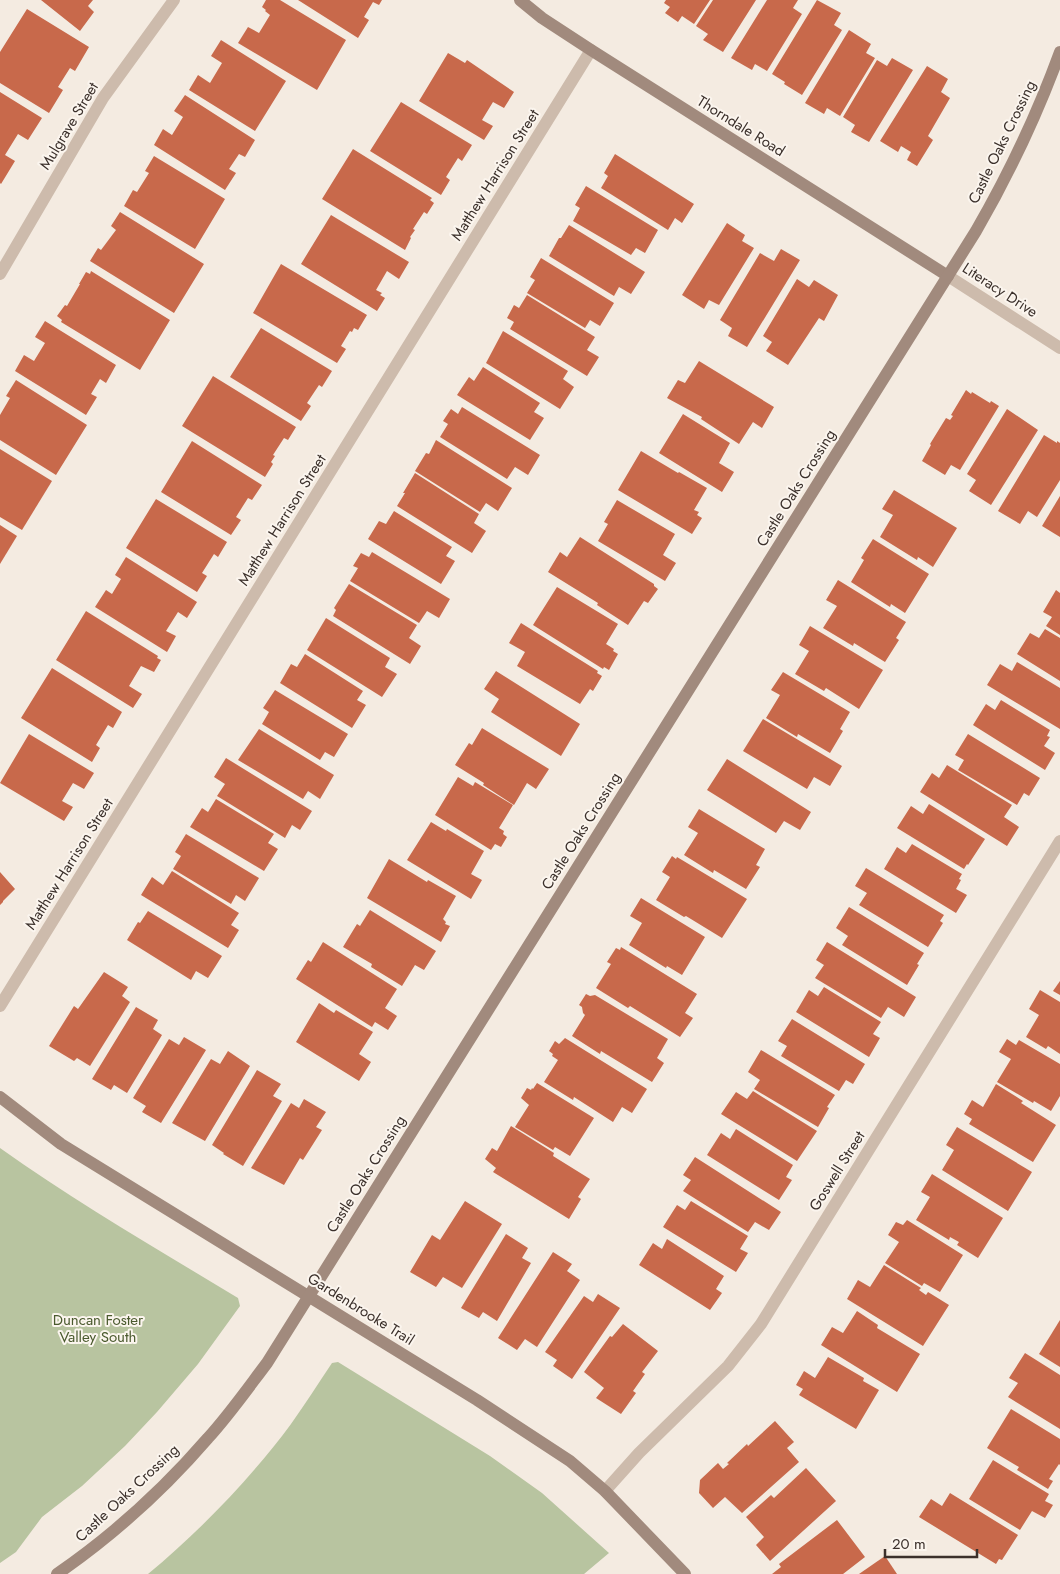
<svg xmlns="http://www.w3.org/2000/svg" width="1060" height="1574" viewBox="0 0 1060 1574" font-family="Jost,sans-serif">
<rect width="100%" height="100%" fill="#f4ebe1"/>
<g fill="#b8c4a0">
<path d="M0,1148C76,1202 157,1249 238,1298L240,1306L198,1364L157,1412L125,1446L82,1486L42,1517L16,1552L0,1563Z"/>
<path d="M338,1362L490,1456L542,1493L609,1553L584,1574H148C200,1531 251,1478 291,1424C305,1404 318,1384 332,1363Z"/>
</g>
<g fill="#c8694b">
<path d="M41,0H93L88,6L94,12L80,31Z"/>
<path d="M266,0H280L346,40L317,90L238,43L248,27L259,33L270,15L265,11L266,10L262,7Z"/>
<path d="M298,0H382L379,5L373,2L364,17L369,20L358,38Z"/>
<path d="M666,0H710L694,24L682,16L678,22L665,13L670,7L664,3Z"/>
<path d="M713,0H756L723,52L703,40L708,34L696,26Z"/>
<path d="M767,0H798L793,8L802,14L767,71L755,64L752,70L731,58Z"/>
<path d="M817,0L841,13L834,25L842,30L802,95L784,84L785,82L772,74Z"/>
<path d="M27,9L89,47L75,71L70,68L58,87L63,90L49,113L0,83V52Z"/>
<path d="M849,30L871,44L866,53L875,58L840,116L827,108L824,114L805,103Z"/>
<path d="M221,40L286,81L255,131L189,90L198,75L210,83L222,63L211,56Z"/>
<path d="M448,53L465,63L467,60L514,92L504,108L493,102L482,120L493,126L484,140L419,101Z"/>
<path d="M892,58L913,70L869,142L851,132L855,125L843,117L877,60L887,66Z"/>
<path d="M927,66L948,79L941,92L950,98L928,136L933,140L917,166L907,160L911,152L901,146L898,152L880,141Z"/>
<path d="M0,92L42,118L28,140L18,134L5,155L15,161L1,184L0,183Z"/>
<path d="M185,95L255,140L245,157L239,154L229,169L236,173L225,190L154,145L163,129L172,135L183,117L174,111Z"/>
<path d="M401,102L472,145L462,161L458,158L446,177L450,180L441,195L370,151Z"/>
<path d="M353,149L432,198L430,200L434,203L427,214L424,212L413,229L415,230L410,237L411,238L405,250L322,199Z"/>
<path d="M615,154L694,204L682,223L675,218L668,230L601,188L608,176L604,173Z"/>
<path d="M154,156L225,199L195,249L124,206L133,190L137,192L149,173L145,171Z"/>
<path d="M586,186L658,230L645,253L636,248L631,255L573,221L580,208L575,205Z"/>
<path d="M120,212L204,264L174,313L90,261L98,248L101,250L116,230L111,226Z"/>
<path d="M331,215L409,262L399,279L387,271L376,290L382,293L380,295L385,298L377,311L301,264Z"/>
<path d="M727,223L745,235L742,241L754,248L719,305L709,300L704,309L682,295Z"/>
<path d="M569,225L645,272L631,294L619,287L614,296L549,256L559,238H561Z"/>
<path d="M781,249L800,260L747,347L728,336L732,328L720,320L760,253L774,261Z"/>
<path d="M541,258L614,303L600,326L590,320L585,328L527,293L535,280L530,277Z"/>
<path d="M281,264L367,315L358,330L354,328L352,332L350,331L341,346L346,349L337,363L253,313Z"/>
<path d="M91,271L170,320L140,370L61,322L62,320L57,316L65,305L67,306L80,284H79L86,272L90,274Z"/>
<path d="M797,279L809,287L814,280L838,295L824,321L819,318L788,365L766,351L772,342L763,336Z"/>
<path d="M527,295L595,337L587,350L599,357L587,376L510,329L514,322L507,318L514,305L519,308Z"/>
<path d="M45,321L116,365L106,383L100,379L91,394L97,397L86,415L15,371L24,355L34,361L45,343L35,337Z"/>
<path d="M261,328L332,371L322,387L319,385L307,403L311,406L301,421L230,377Z"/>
<path d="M503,331L568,371L563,379L574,387L560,409L486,363Z"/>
<path d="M699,361L774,407L762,428L753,422L739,444L701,419L702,417L667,398L678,380L685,383Z"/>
<path d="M483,367L540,403L534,412L544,418L530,440L457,395L469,377L474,381Z"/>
<path d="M213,376L296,427L288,440L284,438L273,455L275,456L271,462L273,464L265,477L182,426Z"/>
<path d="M16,380L87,425L56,475L0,440V415L10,398L6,396Z"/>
<path d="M966,390L971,394L972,392L990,403L991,401L999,406L960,470L951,465L945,475L922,461L931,445L930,444L946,418L950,420L953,416L951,415Z"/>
<path d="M462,407L540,455L528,475L515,467L507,479L440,437L448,424L443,421L451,409L458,414Z"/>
<path d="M1007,409L1038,430L991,505L969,491L976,480L967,474Z"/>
<path d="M683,414L730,443L719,463L734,472L722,492L659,453Z"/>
<path d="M1044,435L1057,443V441L1060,443V480L1037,517L1028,511L1020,524L998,511Z"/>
<path d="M436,440L512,488L498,511L486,503L480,512L415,471L426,453L429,454Z"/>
<path d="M192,441L262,485L252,500L248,498L236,517L241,520L231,535L161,492Z"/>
<path d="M0,449L52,481L22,530L0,517Z"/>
<path d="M641,451L678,473L679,472L707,488L694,510L699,512L697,515L702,518L692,534L618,490Z"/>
<path d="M415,473L479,514L474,523L486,531L472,553L397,506L405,493H403Z"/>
<path d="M894,490L957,528L933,567L918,557L917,560L880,537L893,515L882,509Z"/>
<path d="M1060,496V537L1042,526Z"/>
<path d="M156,499L227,542L218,557L214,554L202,573L207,576L197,592L126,548Z"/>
<path d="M617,500L675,534L663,555L676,563L665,581L598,541L608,524L604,522Z"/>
<path d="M394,511L452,547L446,556L455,561L441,584L368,539L379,521L386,524Z"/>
<path d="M0,525L17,536L0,564Z"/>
<path d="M580,537L654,584V586L658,589L648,603L644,601L628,625L597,605L598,603L548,572L560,552L567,557Z"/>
<path d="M873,539L929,574L905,613L891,604L890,607L851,582L864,560L861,558Z"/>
<path d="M372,552L450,599L439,618L427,611L419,623L350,581L358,568L353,566L361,553L369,557Z"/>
<path d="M126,557L197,602L187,618L178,612L166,631L176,636L167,652L95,607L106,590L112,594L121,579L115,575Z"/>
<path d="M838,580L906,622L896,638L899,640L885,662L854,643L853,646L823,628L837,606L826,600Z"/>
<path d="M349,584L417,625L409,638L421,646L410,664L333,616L336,610L334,608Z"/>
<path d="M557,587L618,624L606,644L614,649L613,651L618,654L609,670L604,667L603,669L533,625Z"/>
<path d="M1056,590L1060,593V635L1046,626L1052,617L1043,612Z"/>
<path d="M86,611L158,656L157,658L161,660L154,672L141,666L129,686L142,694L133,708L56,660Z"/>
<path d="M326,618L390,658L385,667L397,674L382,697L307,650Z"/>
<path d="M521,623L598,671L597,673L602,676L593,691L590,689L580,704L517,666L525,652L509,643Z"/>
<path d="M810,626L883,670L859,709L826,688L824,691L795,674L809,651L799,645Z"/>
<path d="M1045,629L1060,638V681L1017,654L1030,633L1039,638Z"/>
<path d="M305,654L363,691L357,700L366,705L352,728L280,683L291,664L297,667Z"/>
<path d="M1017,662L1060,688V729L987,685L1000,664L1012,671Z"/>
<path d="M52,668L122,712L113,728L108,725L96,745L100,748L92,762L21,718Z"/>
<path d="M496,671L580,724L561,756L491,712L499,699L484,689Z"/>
<path d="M783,672L850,712L840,729L843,731L830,753L798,734L797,737L766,718L780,695L771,690Z"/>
<path d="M275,690L348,734L334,757L325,752L320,760L262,724L269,712L263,708Z"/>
<path d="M1001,700L1050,730L1047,736L1050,737L1044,746L1055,753L1045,770L973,725L986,704L995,710Z"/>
<path d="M763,719L842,766L830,786L814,777L807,789L743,751Z"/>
<path d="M482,728L549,769L536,789L527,783L514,805L483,785L484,783L455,765L469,743L472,745Z"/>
<path d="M259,729L334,775L320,799L308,791L303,799L238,760Z"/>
<path d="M29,734L94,773L84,789L73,783L62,801L73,807L64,821L0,783Z"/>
<path d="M968,734L1040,778L1029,796L1024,793L1017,805L958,770L964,760L955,755Z"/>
<path d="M226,758L312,811L300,830L292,825L285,838L217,796L225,784L214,777Z"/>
<path d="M727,759L811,812L800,830L784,821L776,833L707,790Z"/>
<path d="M947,765L1012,805L1004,817L1019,827L1007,846L920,792L932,773L939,778Z"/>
<path d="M458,777L473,786L475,782L513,805L499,828L504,831L503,834L507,837L501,847L495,844L491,850L435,815Z"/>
<path d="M216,799L274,834L268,843L278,849L264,871L190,827L202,808L208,812Z"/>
<path d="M929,804L985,839L968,865L967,864L964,869L897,828L911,806L923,814Z"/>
<path d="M699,809L765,849L756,865L760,867L746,889L714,870L713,873L684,855L698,833L688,827Z"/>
<path d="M431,822L446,831L447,829L484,851L471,874L482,880L471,899L407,860Z"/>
<path d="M186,834L259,878L245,901L236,895L231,904L173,869L181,856L175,852Z"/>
<path d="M912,844L962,874L959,879L961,880L956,889L967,895L956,913L884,869L897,847L906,853Z"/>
<path d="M672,856L676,859L677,857L747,899L722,938L686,916L684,917L656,900L670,877L662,872Z"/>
<path d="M389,859L427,882L428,880L456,896L443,919L446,922L445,924L450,926L441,942L367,898Z"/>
<path d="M866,868L944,915L940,921L943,923L928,947L859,905L867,893L855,886Z"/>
<path d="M172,871L239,913L231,925L239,930L228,948L141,895L152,877L163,885Z"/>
<path d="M0,872L15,889L3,901V902L0,905Z"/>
<path d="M641,898L705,937L682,975L667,966L666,968L629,945L642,923L630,916Z"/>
<path d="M849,907L924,953L917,964L919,965L907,985L842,945L848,936L836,928Z"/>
<path d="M370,910L436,951L424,970L415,965L402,986L371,967L372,964L343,947L357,924L360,926Z"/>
<path d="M148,911L222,956L208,978L196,971L191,980L127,940L138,922L140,923Z"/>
<path d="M323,942L397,989L385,1008L397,1016L388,1030L375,1022L372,1027L296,979L308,960L311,962Z"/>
<path d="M827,942L916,997L904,1017L888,1007L881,1018L815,978L824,965L816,960Z"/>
<path d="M621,947L697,994L685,1013L693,1018L680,1037L630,1006L628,1008L596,988L611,964L607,962L616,948L620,950Z"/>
<path d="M104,972L128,987L122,996L130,1002L90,1066L77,1058L74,1061L49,1046L74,1006L78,1009Z"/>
<path d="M1060,981V995L1053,991Z"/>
<path d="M824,987L881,1022L873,1034L880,1038L869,1057L796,1012L809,990L818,996Z"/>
<path d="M1040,990L1060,1002V1054L1048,1046L1046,1049L1026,1037L1039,1015L1029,1009Z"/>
<path d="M586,994L590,996L595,995L668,1039L657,1058L664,1063L652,1082L601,1051L600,1054L572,1036L585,1015L583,1013L582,1007L579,1005Z"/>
<path d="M319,1003L334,1013L336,1010L373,1032L359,1054L371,1062L359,1081L296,1042Z"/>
<path d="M136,1007L158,1020L153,1029L162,1035L127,1093L114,1085L111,1090L92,1079Z"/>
<path d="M792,1019L865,1064L853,1084L846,1080L839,1091L781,1056L787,1046L778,1041Z"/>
<path d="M184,1037L206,1050L161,1123L142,1112L146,1106L133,1098L169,1039L179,1045Z"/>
<path d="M565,1038L647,1089L632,1113L622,1107L613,1122L574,1097L573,1100L544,1082L558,1060L552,1056L553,1054L549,1051L555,1041L559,1044Z"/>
<path d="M1007,1039L1016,1045L1019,1040L1060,1064V1096L1051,1111L1034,1101L1033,1103L997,1082L1011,1059L999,1052Z"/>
<path d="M761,1050L835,1095L827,1107L829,1108L818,1127L754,1089L760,1080L748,1072Z"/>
<path d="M228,1051L250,1066L205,1141L172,1123L211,1059L220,1064Z"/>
<path d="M257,1070L281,1084L273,1096L282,1101L243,1166L223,1154L224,1153L212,1145Z"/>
<path d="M537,1083L594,1118L570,1156L555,1147L553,1150L515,1127L529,1105L521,1098L527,1088L531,1090L532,1088L533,1089Z"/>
<path d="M996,1084L1023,1101L1021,1103L1056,1125L1033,1162L969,1124L972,1119L964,1114L972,1100L983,1107Z"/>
<path d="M753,1091L817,1131L797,1161L721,1114L736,1092L747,1099Z"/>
<path d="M304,1099L326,1112L316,1127L322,1130L303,1160L300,1158L284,1185L251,1168L291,1103L299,1108Z"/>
<path d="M511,1126L554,1153L553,1156L590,1179L578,1197L581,1199L569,1219L493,1172L496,1168L485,1159L492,1148L497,1151Z"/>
<path d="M957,1127L1032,1172L1008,1211L942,1170L954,1150L946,1145Z"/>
<path d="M736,1129L793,1165L786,1177L792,1180L779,1200L707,1155L721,1133L730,1139Z"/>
<path d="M695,1157L781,1212L769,1230L755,1222L748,1232L683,1191L691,1180L683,1175Z"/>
<path d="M932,1174L1003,1218L978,1258L957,1245L959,1242L950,1237L949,1240L916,1220L930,1197L921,1192Z"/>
<path d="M465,1201L502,1224L462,1288L443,1277L436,1287L410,1272L432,1235L440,1240Z"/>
<path d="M691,1201L748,1236L740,1249L748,1253L736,1272L663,1227L677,1205L685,1210Z"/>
<path d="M907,1220L963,1255L940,1292L924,1283L922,1286L885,1263L899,1242L888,1235L896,1222L903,1225Z"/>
<path d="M506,1234L528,1248L522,1258L531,1263L497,1321L483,1312L479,1318L461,1308Z"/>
<path d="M667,1239L724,1276L716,1289L722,1293L710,1310L639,1265L653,1243L662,1249Z"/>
<path d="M553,1252L572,1264L567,1271L580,1280L537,1347L525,1339L517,1350L498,1338Z"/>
<path d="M884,1265L921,1288L919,1290L926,1295L928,1292L949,1305L923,1346L847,1299L858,1280L870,1287Z"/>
<path d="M598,1294L620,1308L572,1379L553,1366L557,1360L545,1352L584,1296L593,1302Z"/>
<path d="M857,1311L878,1325L877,1328L920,1354L897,1392L821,1345L832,1327L843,1333Z"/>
<path d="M1060,1320V1367L1039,1354Z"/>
<path d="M623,1324L658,1351L642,1372L645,1374L633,1391L636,1393L621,1414L596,1398L604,1388L584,1372L610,1336L612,1337Z"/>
<path d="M1025,1353L1060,1375V1429L1008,1397L1018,1383L1009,1378Z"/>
<path d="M828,1357L864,1378L863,1381L879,1390L856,1429L799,1395L803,1389L796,1385L804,1371L815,1378Z"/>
<path d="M1011,1409L1060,1439V1465L1059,1464L1049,1479L1053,1481L1048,1489L1017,1470L1019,1467L987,1448Z"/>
<path d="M775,1421L794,1442L787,1448L799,1462L742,1513L725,1497L713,1508L699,1493L700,1480L718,1463L723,1469L729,1464L727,1463L747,1444L748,1446Z"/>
<path d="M993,1460L1049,1494L1045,1501L1053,1505L1045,1518L1032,1511L1020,1530L969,1499Z"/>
<path d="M806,1468L836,1501L770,1561L756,1545L764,1537L746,1517L771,1495L774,1498Z"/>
<path d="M950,1493L1018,1535L1002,1560L999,1559L996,1564L919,1517L931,1499L942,1506Z"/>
<path d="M837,1520L865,1557L843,1574H772L781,1567L779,1564Z"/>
<path d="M885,1556L897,1574H859Z"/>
</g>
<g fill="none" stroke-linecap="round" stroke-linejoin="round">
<g stroke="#cdbbac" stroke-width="12">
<path d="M0,274L103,98L174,0"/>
<path d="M948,276L1060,348"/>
<path d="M0,1006L591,50"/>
<path d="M605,1491L639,1453L728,1366L761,1324L1060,841"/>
</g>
<g stroke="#a18a7d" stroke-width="12">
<path d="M520,0L542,18L591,50L948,276"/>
<path d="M0,1097L61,1144L477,1400L570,1461L605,1491L685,1574"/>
<path d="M57,1574C112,1536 164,1489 208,1438C229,1415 248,1388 267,1363L976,231C1009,174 1037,115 1060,52"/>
</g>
</g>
<g text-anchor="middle" stroke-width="4" stroke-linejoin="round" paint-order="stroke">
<g font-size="15" fill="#3b302b" stroke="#fbf5ee">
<text transform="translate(69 126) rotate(-59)" y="5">Mulgrave Street</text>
<text transform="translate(741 126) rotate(32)" y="5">Thorndale Road</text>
<text transform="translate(1002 142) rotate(-64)" y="5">Castle Oaks Crossing</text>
<text transform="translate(495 175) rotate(-58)" y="5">Matthew Harrison Street</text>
<text transform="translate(1000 290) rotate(33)" y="5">Literacy Drive</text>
<text transform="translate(796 488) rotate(-58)" y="5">Castle Oaks Crossing</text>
<text transform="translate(282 520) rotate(-58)" y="5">Matthew Harrison Street</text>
<text transform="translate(581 831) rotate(-58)" y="5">Castle Oaks Crossing</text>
<text transform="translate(69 864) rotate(-58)" y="5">Matthew Harrison Street</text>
<text transform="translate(837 1171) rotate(-58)" y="5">Goswell Street</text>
<text transform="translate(366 1174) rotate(-58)" y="5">Castle Oaks Crossing</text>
<text transform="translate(361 1309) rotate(32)" y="5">Gardenbrooke Trail</text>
<text transform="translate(127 1493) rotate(-43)" y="5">Castle Oaks Crossing</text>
</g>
<g font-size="15" fill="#4a5a2e" stroke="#fbf5ee">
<text x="98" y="1325">Duncan Foster<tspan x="98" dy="17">Valley South</tspan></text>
</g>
</g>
<path d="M885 1549v8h92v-8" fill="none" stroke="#3b302b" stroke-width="2.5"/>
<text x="892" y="1549" font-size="15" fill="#3b302b" stroke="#fbf5ee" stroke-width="4" paint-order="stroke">20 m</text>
</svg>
